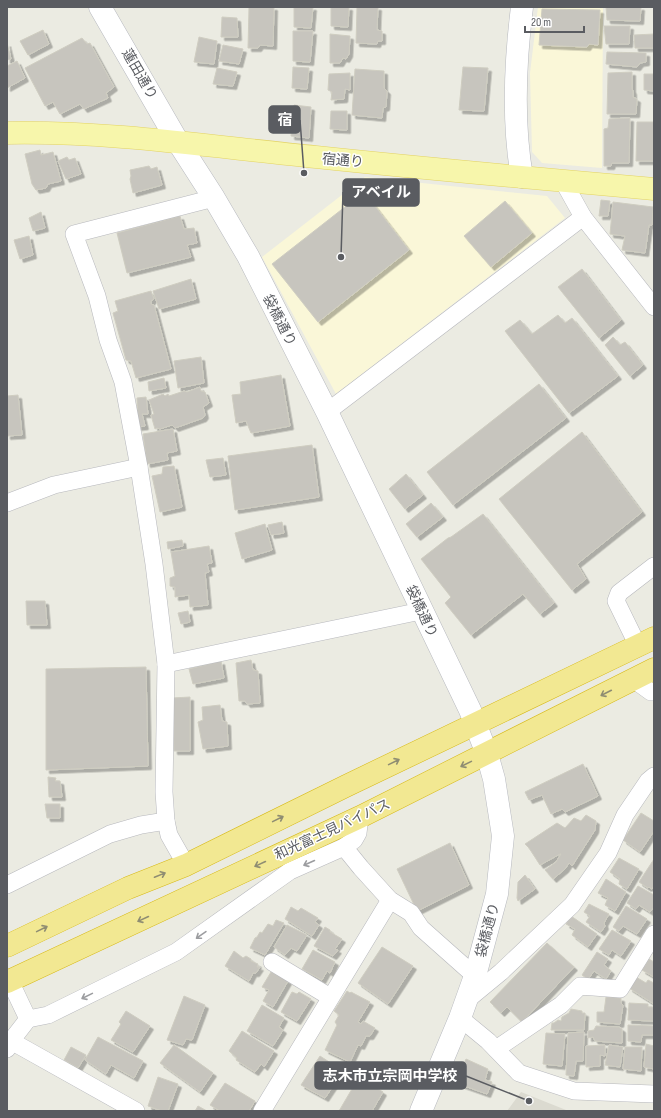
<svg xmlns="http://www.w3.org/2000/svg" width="661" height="1118" viewBox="0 0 661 1118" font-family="'Sofia Sans Condensed','Noto Sans JP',sans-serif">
<defs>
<filter id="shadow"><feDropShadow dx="3.5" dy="3.5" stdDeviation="0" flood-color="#0004"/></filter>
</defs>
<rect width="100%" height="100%" fill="#ebebe2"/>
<g fill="#faf7d8">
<path d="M538,7H603L602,168L542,163L532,152L530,73Z"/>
<path d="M365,177L547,196L565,218L336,394L262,257Z"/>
</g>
<path fill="#dbdad0" d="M521,1092L566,1110L576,1111H507Z"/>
<g fill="#c7c5be" stroke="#cfcdc1" filter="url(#shadow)">
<path d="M249,7H274L273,46L260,45L258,48H248Z"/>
<path d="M294,7H313L311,28L294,27Z"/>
<path d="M331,7H349L348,27L331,26Z"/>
<path d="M357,7H378L377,30L382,31V41H378L377,44L356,43Z"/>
<path d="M606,7H641L640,21L607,20Z"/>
<path d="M542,9L600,10L598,45L589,44L587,47L539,45Z"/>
<path d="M222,17L237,18L238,37H221Z"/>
<path d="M604,26H630L629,44H606Z"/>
<path d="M43,30L49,44L28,55L20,41Z"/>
<path d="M293,31H313L310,62L293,61Z"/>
<path d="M330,34L350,36L349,54L346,59L343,58L340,63H330Z"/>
<path d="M654,34V48H635L634,35Z"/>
<path d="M199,37L217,41L214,64L194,62Z"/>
<path d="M82,38L87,44L90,43L114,87L106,93L108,98L84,109L80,104L60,114L53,102L45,106L25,68Z"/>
<path d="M7,43L11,59L7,60Z"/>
<path d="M223,45L243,49L239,64L219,61Z"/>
<path d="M607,52L646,53V62L640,63L637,67L606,64Z"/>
<path d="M17,61L25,78L7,88V66Z"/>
<path d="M293,67L309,68L307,89L292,88Z"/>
<path d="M463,67L488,68L484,111L459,110Z"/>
<path d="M217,68L237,72L233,86L213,84Z"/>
<path d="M355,69L384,71V88L387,91L386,107L383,108L382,118L352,115Z"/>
<path d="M632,72V89L633,91V97L637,99L636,114H607L608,73Z"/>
<path d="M350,73V90L345,89L344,99L331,100L332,92L328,90L329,74Z"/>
<path d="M644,74H654V91L644,90Z"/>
<path d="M294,105L311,107L309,138L291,136Z"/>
<path d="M331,111H347V130L330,129Z"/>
<path d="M630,118L629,163H612L611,166H604V129L608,128L609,119Z"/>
<path d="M637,122H654V161H636Z"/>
<path d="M40,150L41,155L53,152L61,181L48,184L46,188L36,190L32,184L25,154Z"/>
<path d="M67,157L69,160L75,158L81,174L66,179L58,161Z"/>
<path d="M149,166L151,169L157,167L162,185L133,193L130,179L131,176L130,170Z"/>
<path d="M364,192L409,250L318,322L272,264Z"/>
<path d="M601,200L610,201L608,216H599Z"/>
<path d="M505,201L532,233L491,267L464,236Z"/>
<path d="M613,202L653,207L652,225H649L645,253L622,250L625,236L610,234Z"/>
<path d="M41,212L45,228L33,231L29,218Z"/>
<path d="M180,216L184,229L194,228L197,243L187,245L191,257L127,273L117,233Z"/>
<path d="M29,236L33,255L20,259L14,240Z"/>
<path d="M582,269L621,320L599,338L558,287Z"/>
<path d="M191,279L196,299L159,309L153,291Z"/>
<path d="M151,291L154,299L151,301V304L154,305L171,369L136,378L131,361L126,360L113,313L118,311L115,301Z"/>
<path d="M558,315L565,323L572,318L618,376L569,413L505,331L520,320L532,334Z"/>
<path d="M613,337L620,345L625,342L643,365L630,376L605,345Z"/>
<path d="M201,357L204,383L178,388L174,361Z"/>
<path d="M281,375L290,426L251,433L246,421L236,423L232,395L241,394L240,382Z"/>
<path d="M164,378L166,388L149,391L148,382Z"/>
<path d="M539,384L566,418L453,505L427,472Z"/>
<path d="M200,387L201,391L205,392L209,403L203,407L205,415L203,418L175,428L172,425L160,429L157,428L155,429L151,415L154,414L149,400L163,394L165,396L168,394L169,396L184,391L187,392Z"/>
<path d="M18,395L22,435L7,436V396Z"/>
<path d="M146,397L148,414H142L145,426L138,427L137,398Z"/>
<path d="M173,429L177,451L167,453L168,460L147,464L143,434Z"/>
<path d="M582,432L642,512L577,564L586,579L572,590L499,499Z"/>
<path d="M312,445L319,497L235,510L228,456Z"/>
<path d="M223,458L226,475L210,477L206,460Z"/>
<path d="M174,466L182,507L160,512L152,476L162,474L163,467Z"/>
<path d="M406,474L423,495L405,509L389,489Z"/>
<path d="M431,503L443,517L417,537L406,524Z"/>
<path d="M483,514L554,603L540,614L523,594L471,635L445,603L451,597L421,559L448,538L451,537Z"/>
<path d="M282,522L284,533L271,535L268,525Z"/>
<path d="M265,524L272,550L242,559L235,533Z"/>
<path d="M182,540L183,546L168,549L167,542Z"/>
<path d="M209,546L212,563L207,564L209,572L205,573L208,605L190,607L189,595L175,597V587L170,586V578L175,576L171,552Z"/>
<path d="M26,601H45L47,625H27Z"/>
<path d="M188,611L190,622L181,624L178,613Z"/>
<path d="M251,660L253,670L258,671L260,703L247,704L245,701H239L236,663Z"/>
<path d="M221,661L224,678L193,684L189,669Z"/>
<path d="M146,667L148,766L46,770V669Z"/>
<path d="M190,697V751H174L172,698Z"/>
<path d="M220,705L222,721L227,722L228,746L203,749L198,722L203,720L202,707Z"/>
<path d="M583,764L598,796L565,812L562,809L551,814L542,795L529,800L525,792Z"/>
<path d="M48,777L56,778L55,781H60L62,797H49Z"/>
<path d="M45,804H60V818H47Z"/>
<path d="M641,813L654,821V831L640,852L623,840Z"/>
<path d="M586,815L596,821L595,830L572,866L569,863L565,869L553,879L545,870L556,862L561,854H560L540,865L529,848L525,844L557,823L565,828L574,818L581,821Z"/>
<path d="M450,843L469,885L417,911L397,869Z"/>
<path d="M619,858L639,869L627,889L619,884L620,879L610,872Z"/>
<path d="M654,859V885L652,889L649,887L648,888L639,882Z"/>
<path d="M525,875L535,889L518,901L517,898L518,882Z"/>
<path d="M606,879L626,892L615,911L605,905L608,898L598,893Z"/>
<path d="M638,886L654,895V907L650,912L639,905L636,909L627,903Z"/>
<path d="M589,904L609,914L604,923L605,926L601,932L586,922L590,916L584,912Z"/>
<path d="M626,906L647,919L637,934L623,926L619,931L613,927Z"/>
<path d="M291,907L298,911L301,908L318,918L315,922L319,925L312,936L285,919Z"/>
<path d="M571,916L597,934L588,947L572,935L575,929L566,924Z"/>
<path d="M276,920L284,923L265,955L250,948L255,938L257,937L260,932L262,933L268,924L273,926Z"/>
<path d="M287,925L307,935L297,951L291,948L285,955L274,947Z"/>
<path d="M325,927L330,930V932L342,939L335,949L338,950L333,956L314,946Z"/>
<path d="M612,930L631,941L621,956L612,950L609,955L599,949Z"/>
<path d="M547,943L574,967L522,1022L507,1007L501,1013L490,1002Z"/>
<path d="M382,947L413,966L388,1004L358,983Z"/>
<path d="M313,950L335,962L330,973L327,971L322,980L302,969Z"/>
<path d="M234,951L243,958L246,956L251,959V961L258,964L257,967H260L256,973H253L249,981L225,966Z"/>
<path d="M597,952L608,959L604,965L611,971L606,979L594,971L589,978H586L582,975Z"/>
<path d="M649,959L654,962V977L642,970Z"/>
<path d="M271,972L288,981L273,1007L263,1001L269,990L262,987Z"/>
<path d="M636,977L646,983L648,980L654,983V1004L629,988Z"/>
<path d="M347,991L350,993L351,992L370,1002L358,1022L361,1024L363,1021L375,1028L370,1036H366L361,1046L358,1045L350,1062L325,1050L337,1025L335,1022L339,1015L334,1011Z"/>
<path d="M292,992L297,994L299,992L311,999L297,1021L281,1012Z"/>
<path d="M184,996L205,1005L192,1040L186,1039L183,1045L167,1040Z"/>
<path d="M606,997L621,998V1003L623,1005L620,1024L597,1022V1012H604Z"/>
<path d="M629,1003L648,1004V1007H654V1021L628,1020Z"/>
<path d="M262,1005L284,1018L279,1027L283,1030L273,1046L247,1031Z"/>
<path d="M571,1009L582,1011V1013H585L584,1030H551L552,1023H554L558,1020L561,1021L562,1017L569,1013Z"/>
<path d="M126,1011L150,1026L133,1052L111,1040L121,1024L119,1022Z"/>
<path d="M628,1025L654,1026V1035H642L641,1042L628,1041Z"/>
<path d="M596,1026L619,1027L622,1029V1043L595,1041L593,1037L588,1038V1031L594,1030Z"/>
<path d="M242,1031L274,1051L264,1067L261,1064L255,1072L236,1060L237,1058L229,1051Z"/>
<path d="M584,1032L583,1061H576L574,1076L566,1075L568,1033Z"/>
<path d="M546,1033L565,1034L562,1066L543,1064Z"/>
<path d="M98,1037L143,1061L134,1078L111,1065L106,1074L85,1060Z"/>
<path d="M646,1044L654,1046V1069L644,1067Z"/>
<path d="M174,1045L213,1073L200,1092L160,1063Z"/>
<path d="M605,1045V1056L600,1055V1066L586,1067V1046Z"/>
<path d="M609,1045L623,1047L620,1067L605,1065Z"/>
<path d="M71,1047L86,1055L78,1068L64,1060Z"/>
<path d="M625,1047H642L641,1071L623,1069Z"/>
<path d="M320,1056L343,1071L325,1098L301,1085Z"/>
<path d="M466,1059L488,1069L485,1080L492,1082L487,1094L456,1083Z"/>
<path d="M158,1077L178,1084L168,1111H162L148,1106Z"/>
<path d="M359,1077L383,1092L372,1111H339Z"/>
<path d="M225,1083L255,1101L249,1111H220L210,1105Z"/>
<path d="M198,1106L207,1111H195Z"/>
</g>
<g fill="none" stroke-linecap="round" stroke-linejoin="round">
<defs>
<g id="street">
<path d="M563,181L583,217L654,307"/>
<path d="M327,412L583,217"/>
<path d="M7,503L54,485L139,467"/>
<path d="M638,646L616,601L619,593L654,566"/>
<path d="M166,664L421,611"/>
<path d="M633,679L651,692H654"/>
<path d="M344,847L361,868L390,900L411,913L421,928L475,976"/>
<path d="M186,865L169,835L166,821L164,792L166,664L154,564L139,467L123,382L108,340L97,296L74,234L214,198"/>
<path d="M7,885L110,834L141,825L166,821"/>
<path d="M272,962L330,997"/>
<path d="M467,1000L501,972L572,905L608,853L625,815L648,781L654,776"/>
<path d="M460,1018L488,1041L519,1073L574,1091L654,1094"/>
<path d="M28,1019L48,1015L176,952L290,871L344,847L354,840L358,833L360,817"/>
<path d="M11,1041L136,1111"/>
<path d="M7,1049L11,1041L28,1019L10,981"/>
<path d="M496,1049L561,1005L580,986L620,989L654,934"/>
<path d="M262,1111L390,900"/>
</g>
<g id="secondary">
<path d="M100,7L178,142L214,198L248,256L327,412L470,710L487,754L494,779L503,836L497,894L475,976L460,1018L421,1111"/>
<path d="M522,7C515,63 512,120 522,177"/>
</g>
<path id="primary" d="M7,133C110,131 213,147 316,157C428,169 541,179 654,189"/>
<g id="highway">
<path d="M7,946L128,888L186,865L346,786L654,638"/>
<path d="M7,982L360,817L654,669"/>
</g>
</defs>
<use href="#street" stroke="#b7b8bd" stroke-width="18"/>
<use href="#secondary" stroke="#b7b9bf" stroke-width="23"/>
<use href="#primary" stroke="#e3d363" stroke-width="23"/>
<use href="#highway" stroke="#d7b916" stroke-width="23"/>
<use href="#street" stroke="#fff" stroke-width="17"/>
<use href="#secondary" stroke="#fff" stroke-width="22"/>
<use href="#primary" stroke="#f7f6ab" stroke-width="22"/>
<use href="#highway" stroke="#f2e892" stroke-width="22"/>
</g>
<defs><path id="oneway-shaft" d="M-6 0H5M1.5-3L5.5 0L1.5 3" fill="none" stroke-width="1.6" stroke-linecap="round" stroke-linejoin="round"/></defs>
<g stroke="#8f8d72">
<use href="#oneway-shaft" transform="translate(606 693) rotate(153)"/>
<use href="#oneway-shaft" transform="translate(394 762) rotate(-26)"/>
<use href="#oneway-shaft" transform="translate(466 764) rotate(154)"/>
<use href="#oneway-shaft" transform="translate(278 819) rotate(-26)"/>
<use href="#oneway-shaft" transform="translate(260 864) rotate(155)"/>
<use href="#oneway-shaft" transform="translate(160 875) rotate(-22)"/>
<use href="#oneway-shaft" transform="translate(143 919) rotate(155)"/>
<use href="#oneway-shaft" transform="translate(42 929) rotate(-26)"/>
</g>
<g stroke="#9c9da0">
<use href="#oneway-shaft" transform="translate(309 863) rotate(156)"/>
<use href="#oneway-shaft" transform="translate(201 935) rotate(145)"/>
<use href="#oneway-shaft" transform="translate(87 996) rotate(154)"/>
</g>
<g text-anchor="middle" stroke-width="3" stroke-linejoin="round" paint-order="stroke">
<g font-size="14" fill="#5a5c61" stroke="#fff">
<text transform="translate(140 74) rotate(60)" y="5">蓮田通り</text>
<text transform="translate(343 160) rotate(5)" y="5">宿通り</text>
<text transform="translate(280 320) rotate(63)" y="5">袋橋通り</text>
<text transform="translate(422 611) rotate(65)" y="5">袋橋通り</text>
<text transform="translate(332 829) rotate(-25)" y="5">和光富士見バイパス</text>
<text transform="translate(487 930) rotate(-75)" y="5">袋橋通り</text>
</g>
</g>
<path fill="none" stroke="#5a5c61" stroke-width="1.5" d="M304 173L300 120M341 257L343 192M529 1101L466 1076"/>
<g fill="#5a5c61" stroke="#fff" stroke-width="1.5">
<circle cx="304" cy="173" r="4"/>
<circle cx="341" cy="257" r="4"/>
<circle cx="529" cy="1101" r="4"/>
</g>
<g fill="#5a5c61" stroke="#5a5c61" stroke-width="1.5">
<rect x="269" y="106" width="31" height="27" rx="4"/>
<rect x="343" y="179" width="76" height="27" rx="4"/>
<rect x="315" y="1062" width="151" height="27" rx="4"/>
</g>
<g font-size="15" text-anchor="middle" font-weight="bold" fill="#fff">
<text x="285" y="125">宿</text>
<text x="381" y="197">アベイル</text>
<text x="390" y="1081">志木市立宗岡中学校</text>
</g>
<rect width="661" height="1118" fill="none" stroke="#5a5c61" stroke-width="16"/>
<path d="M525 26v6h59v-6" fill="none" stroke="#5a5c61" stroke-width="2"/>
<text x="531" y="26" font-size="12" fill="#5a5c61" stroke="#ffffff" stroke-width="3" paint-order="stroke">20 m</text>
</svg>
